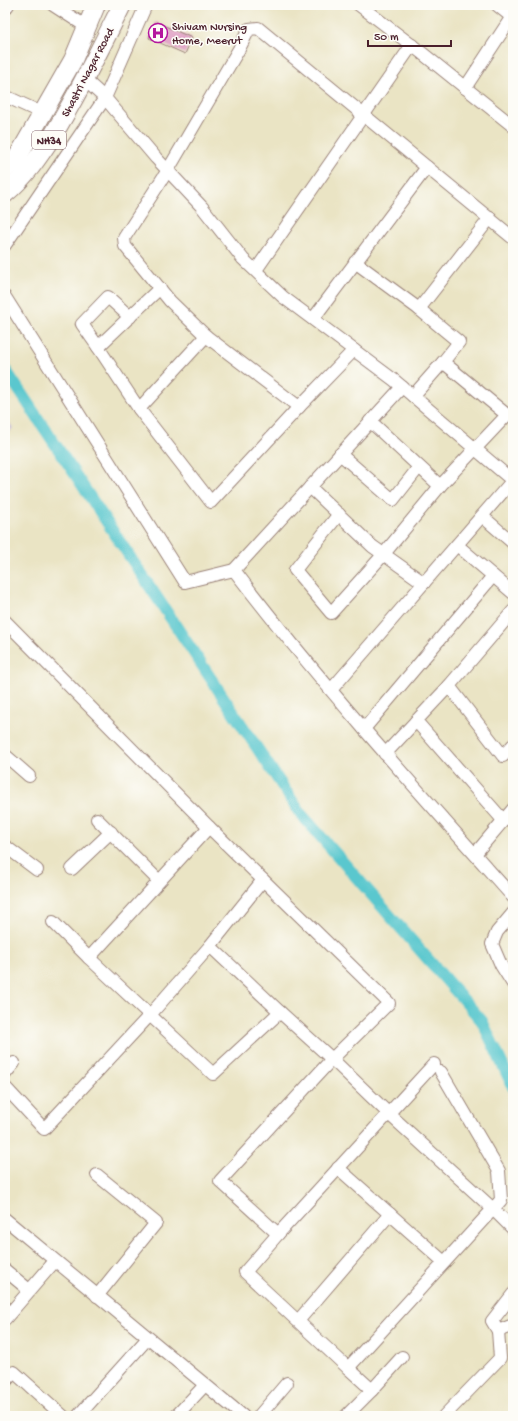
<svg xmlns="http://www.w3.org/2000/svg" width="518" height="1421" viewBox="0 0 518 1421" font-family="'Gochi Hand',sans-serif">
<rect width="100%" height="100%" fill="#fdfcf7"/>
<filter id="ink" filterUnits="userSpaceOnUse"><feTurbulence type="fractalNoise" baseFrequency=".025" numOctaves="2"/><feDisplacementMap in="SourceGraphic" scale="8" xChannelSelector="R" yChannelSelector="G"/><feConvolveMatrix kernelMatrix="1 2 1 2 8 2 1 2 1" color-interpolation-filters="sRGB"/></filter>
<filter id="wash" filterUnits="userSpaceOnUse"><feTurbulence type="fractalNoise" baseFrequency=".012" numOctaves="4" result="noise"/><feDisplacementMap in="SourceGraphic" scale="16" xChannelSelector="R" yChannelSelector="G"/><feGaussianBlur stdDeviation="0.9" result="paint"/><feColorMatrix in="noise" values="0 0 0 0 0 0 0 0 0 0 0 0 0 0 0 0 0 1.4 0 .05"/><feComposite in="paint" operator="in"/></filter>
<g filter="url(#wash)">
<rect width="100%" height="100%" fill="#eae4c4"/>
<path fill="#cabfd6" d="M5,416L13,428L5,436Z"/>
<g fill="none" stroke-linecap="round" stroke-linejoin="round">
<path stroke="#5ac7ce" stroke-width="12" d="M5,369L301,814L482,1021L513,1087"/>
</g>
<g id="blocks">
<path fill="#d98cb9" d="M156,22L192,38L185,54L149,38Z"/>
</g>
</g>
<g filter="url(#ink)">
<use href="#blocks" fill-opacity="0" stroke="#9a8278" stroke-width="1"/>
<g fill="none" stroke-linecap="round" stroke-linejoin="round">
<defs>
<g id="minor">
<path d="M53,5L87,27"/>
<path d="M359,5L422,53L513,126"/>
<path d="M497,5L512,17"/>
<path d="M5,9L8,5"/>
<path d="M85,80L105,98L156,158L202,207L243,259L283,297L394,380L513,481"/>
<path d="M465,88L513,15"/>
<path d="M5,96L42,113"/>
<path d="M5,245L105,98L146,5"/>
<path d="M355,262L419,309L490,218"/>
<path d="M256,270L412,45"/>
<path d="M5,297L185,582L234,570"/>
<path d="M419,309L459,342L443,362"/>
<path d="M313,319L427,167"/>
<path d="M206,336L139,409L211,502L299,407L354,350"/>
<path d="M98,347L82,324L108,297L130,317"/>
<path d="M402,387L234,570C321,684 417,790 513,897"/>
<path d="M299,407L206,336L170,301L125,246L124,238L168,170L239,49L249,29L258,28L513,238"/>
<path d="M139,409L98,347L160,288"/>
<path d="M370,421L440,486"/>
<path d="M340,454L393,500L419,467"/>
<path d="M310,487L372,546L424,583"/>
<path d="M339,514L295,570L331,613L383,555L440,486L507,415L443,362L413,396"/>
<path d="M482,516L513,543"/>
<path d="M457,545L513,593"/>
<path d="M513,611L449,686L503,756L513,745"/>
<path d="M5,621L209,827L389,1003L332,1059L280,1012"/>
<path d="M331,690L513,480"/>
<path d="M416,721L503,820"/>
<path d="M364,729L493,576"/>
<path d="M385,754L449,686"/>
<path d="M5,755L29,776"/>
<path d="M97,819L159,881"/>
<path d="M5,846L37,870"/>
<path d="M475,854L513,809"/>
<path d="M72,869L111,832"/>
<path d="M513,913L497,932L492,944L501,965L513,984"/>
<path d="M53,922L89,958L209,827"/>
<path d="M89,958L213,1074L280,1012L210,946L263,880"/>
<path d="M434,1064C382,1121 330,1177 278,1234L220,1181L332,1059L388,1113L493,1209L501,1200L499,1171L441,1072"/>
<path d="M5,1074L14,1063"/>
<path d="M5,1087L44,1129L150,1015L210,946"/>
<path d="M338,1168L444,1262"/>
<path d="M97,1175L156,1223L97,1296"/>
<path d="M5,1219L243,1416"/>
<path d="M278,1234L245,1272L348,1368L493,1209L513,1229"/>
<path d="M5,1270L29,1290"/>
<path d="M513,1294L492,1321L498,1331L513,1325"/>
<path d="M5,1319L55,1261"/>
<path d="M298,1321L390,1214"/>
<path d="M5,1382L14,1372L63,1416"/>
<path d="M372,1390L402,1357"/>
<path d="M78,1416L148,1338"/>
<path d="M176,1416L205,1385"/>
<path d="M259,1416L287,1383"/>
<path d="M346,1416L372,1390L348,1368"/>
<path d="M444,1416L500,1358L498,1331"/>
</g>
<g id="highway">
<path d="M5,170L17,158L73,60L96,5"/>
<path d="M5,194C25,177 39,157 53,135C79,93 100,49 122,5"/>
</g>
</defs>
<use href="#minor" stroke="#9a8278" stroke-width="14"/>
<use href="#highway" stroke="#9a8278" stroke-width="20"/>
<use href="#minor" stroke="#fff" stroke-width="12"/>
<use href="#highway" stroke="#fff" stroke-width="18"/>
</g>
</g>
<defs>
<symbol id="hospital-ring" viewBox="-11 -11 22 22"><circle r="9.5" fill="#fdfcf7" stroke="#b5179e" stroke-width="1.5"/><path d="M-5-5h3v3.5h4V-5h3V5h-3V1.5h-4V5h-3Z" fill="#b5179e"/></symbol>
</defs>
<g fill-rule="evenodd">
<use href="#hospital-ring" x="147" y="22" width="22" height="22"/>
</g>
<g text-anchor="middle" stroke-width="3" stroke-linejoin="round" paint-order="stroke">
<rect fill="#fdfcf7" stroke="#806168" stroke-width="1" x="32" y="131" width="34" height="18" rx="3"/>
<g font-size="11" font-weight="bold" fill="#4a1f2b">
<text x="49" y="144">NH34</text>
</g>
<g font-size="12" fill="#4a1f2b" stroke="#fdfcf7" text-anchor="start">
<text x="172" y="30">Shivam Nursing<tspan x="172" dy="14">Home, Meerut</tspan></text>
</g>
<g font-size="12" fill="#4a1f2b" stroke="#fdfcf7">
<text transform="translate(87 72) rotate(-62)" y="4">Shastri Nagar Road</text>
</g>
</g>
<rect width="518" height="1421" fill="none" stroke="#fdfcf7" stroke-width="20"/>
<path d="M368 40v6h83v-6" fill="none" stroke="#4a1f2b" stroke-width="2"/>
<text x="374" y="40" font-size="12" fill="#4a1f2b" stroke="#fdfcf7" stroke-width="3" paint-order="stroke">50 m</text>
</svg>
